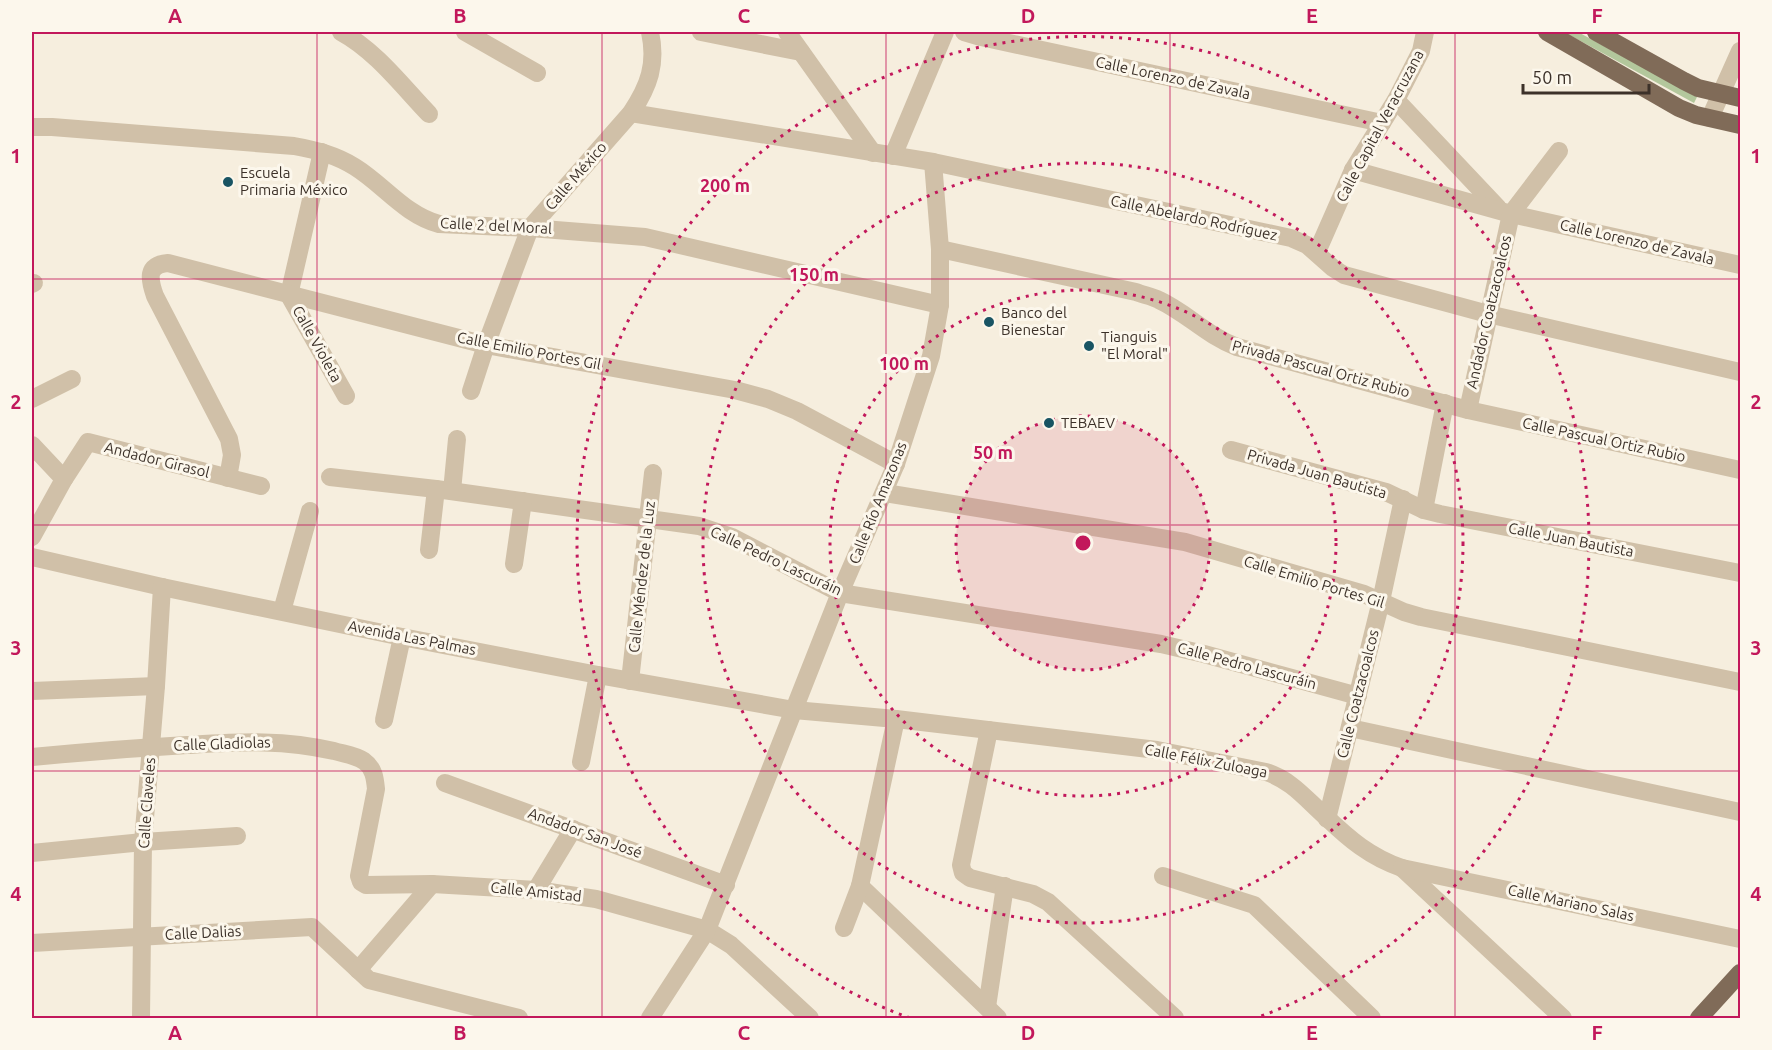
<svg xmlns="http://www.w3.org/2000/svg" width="1772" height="1050" viewBox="0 0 1772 1050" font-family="Ubuntu,sans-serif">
<rect width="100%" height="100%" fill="#f6eede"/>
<path fill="#b3c79c" d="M1564,32H1578L1697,97L1694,103Z"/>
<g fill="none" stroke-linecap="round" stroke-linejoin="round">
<g stroke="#d0c0a8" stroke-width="18">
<path d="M341,32C376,51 402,86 429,114"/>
<path d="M465,32L537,73"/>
<path d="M701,32L801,52"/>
<path d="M787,32L873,153"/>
<path d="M964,32L981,37L1382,123"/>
<path d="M1396,100L1498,208"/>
<path d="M631,113L933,162L1291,238L1307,245L1333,268L1344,275L1488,314L1740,372"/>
<path d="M1710,118L1740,51"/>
<path d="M32,127H52L294,146C316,150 336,155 355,167C384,185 405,215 439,224L530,228L645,237L940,305"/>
<path d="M322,152L289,295L346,396"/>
<path d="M893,156L945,32"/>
<path d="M1353,170L1511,214L1740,265"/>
<path d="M940,249L1136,292C1143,295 1152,296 1159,300C1187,313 1206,335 1237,347L1468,410L1740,470"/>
<path d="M1317,252L1353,170L1396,100L1421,51L1425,32"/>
<path d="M32,284L34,283"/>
<path d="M471,391L486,345L530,228L631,113C649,86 657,64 650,32"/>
<path d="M32,399L72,379"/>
<path d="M1468,410L1511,214L1559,151"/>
<path d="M32,445L64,479"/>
<path d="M1231,450L1386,492L1424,510L1440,514L1740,573"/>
<path d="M330,477L436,489L699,526L732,537L840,593L1161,644L1204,654L1358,696"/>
<path d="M228,478L232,455L229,439L155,296C149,279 146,265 168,263L486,345L735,390L768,399L797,411L896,464"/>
<path d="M452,491L457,439"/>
<path d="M885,493L1185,542L1364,594L1404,612L1421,617L1740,682"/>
<path d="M1424,510L1445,403"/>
<path d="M32,537L64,479L88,442L261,486"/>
<path d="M429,550L436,489"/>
<path d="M32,557L162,587L402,637L598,675L794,710L896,719L1157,750L1266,772C1291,780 1305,798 1325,816C1349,839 1370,857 1402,868L1563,1018"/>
<path d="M514,564L523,501"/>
<path d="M282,611L310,511"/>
<path d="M630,681L653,473"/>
<path d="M32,691L156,686"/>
<path d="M384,720L402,637"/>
<path d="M1350,728L1740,812"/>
<path d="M989,730L961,865L963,873L970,878L1033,894L1048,902L1175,1018"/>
<path d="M32,757C83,752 135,748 187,745C240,742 282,739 334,751C344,754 355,755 364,761C374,768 375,779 376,789L359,876L361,882L366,885L432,884L536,890L596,899L707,930L731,945L810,1018"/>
<path d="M581,762L598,675"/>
<path d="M445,783L726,885"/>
<path d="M1327,819L1381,601L1403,499"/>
<path d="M32,853L143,842L237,836"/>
<path d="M1402,868L1740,939"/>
<path d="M1163,876L1254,905L1372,1018"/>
<path d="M860,886L998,1018"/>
<path d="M536,890L573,829"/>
<path d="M844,928L860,886L896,719"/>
<path d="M32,943L312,927L369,980L519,1018"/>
<path d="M358,970L432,884"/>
<path d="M987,1007L1005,886"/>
<path d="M141,1018L143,842L156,686L162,587"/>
<path d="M650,1018L707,930L840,593L896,464L931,356L940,305V249L933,162"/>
</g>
<g stroke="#806b58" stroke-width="18">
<path d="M1547,32L1679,108L1696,115L1740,125"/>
<path d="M1596,32L1684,81L1698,88L1740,98"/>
<path d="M1699,1018L1740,973"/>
</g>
</g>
<path fill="none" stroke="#c2185b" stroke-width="1.5" stroke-opacity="0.55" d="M317,32V1018M602,32V1018M886,32V1018M1170,32V1018M1455,32V1018M32,279H1740M32,525H1740M32,771H1740"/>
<circle cx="1083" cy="543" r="127" fill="#c2185b" fill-opacity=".12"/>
<g fill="none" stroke="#c2185b" stroke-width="3" stroke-dasharray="3 6">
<circle cx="1083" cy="543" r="127"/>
<circle cx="1083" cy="543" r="253"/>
<circle cx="1083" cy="543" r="380"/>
<path d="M910 1018A506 506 0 1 1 1256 1018"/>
</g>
<g fill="#195463" stroke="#fcf7ec" stroke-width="2">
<circle cx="228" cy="182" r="6"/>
<circle cx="989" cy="322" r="6"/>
<circle cx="1089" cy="346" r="6"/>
<circle cx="1049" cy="423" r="6"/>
</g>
<g text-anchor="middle" stroke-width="6" stroke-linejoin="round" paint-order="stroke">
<g font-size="15" fill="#3c3129" stroke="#fcf7ec">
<text transform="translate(1173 78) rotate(12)" y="5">Calle Lorenzo de Zavala</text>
<text transform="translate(1380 126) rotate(-62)" y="5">Calle Capital Veracruzana</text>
<text transform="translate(576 176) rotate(-49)" y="5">Calle México</text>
<text transform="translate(1194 218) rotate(12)" y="5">Calle Abelardo Rodríguez</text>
<text transform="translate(496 226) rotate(3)" y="5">Calle 2 del Moral</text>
<text transform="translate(1637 242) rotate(13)" y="5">Calle Lorenzo de Zavala</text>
<text transform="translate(1489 312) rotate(-77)" y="5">Andador Coatzacoalcos</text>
<text transform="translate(317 344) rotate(61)" y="5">Calle Violeta</text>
<text transform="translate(529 351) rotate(11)" y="5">Calle Emilio Portes Gil</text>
<text transform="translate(1321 369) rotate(15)" y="5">Privada Pascual Ortiz Rubio</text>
<text transform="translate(1604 440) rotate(12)" y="5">Calle Pascual Ortiz Rubio</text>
<text transform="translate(157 460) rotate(14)" y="5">Andador Girasol</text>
<text transform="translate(1317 474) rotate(16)" y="5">Privada Juan Bautista</text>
<text transform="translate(878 503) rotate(-68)" y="5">Calle Río Amazonas</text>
<text transform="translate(1571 540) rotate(11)" y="5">Calle Juan Bautista</text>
<text transform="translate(776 561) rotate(25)" y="5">Calle Pedro Lascuráin</text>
<text transform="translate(642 577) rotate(-84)" y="5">Calle Méndez de la Luz</text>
<text transform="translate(1314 582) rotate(17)" y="5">Calle Emilio Portes Gil</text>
<text transform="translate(412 638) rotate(11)" y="5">Avenida Las Palmas</text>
<text transform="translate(1247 666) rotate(15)" y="5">Calle Pedro Lascuráin</text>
<text transform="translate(1358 694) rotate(-76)" y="5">Calle Coatzacoalcos</text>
<text transform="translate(222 744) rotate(-2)" y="5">Calle Gladiolas</text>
<text transform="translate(1206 761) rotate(11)" y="5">Calle Félix Zuloaga</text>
<text transform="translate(147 803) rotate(-86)" y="5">Calle Claveles</text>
<text transform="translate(585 833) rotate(20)" y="5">Andador San José</text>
<text transform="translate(536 892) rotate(6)" y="5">Calle Amistad</text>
<text transform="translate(1571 903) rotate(12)" y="5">Calle Mariano Salas</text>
<text transform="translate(203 933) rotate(-3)" y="5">Calle Dalias</text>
</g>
<g font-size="15" fill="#3c3129" stroke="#fcf7ec" text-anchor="start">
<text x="240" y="178">Escuela<tspan x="240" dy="17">Primaria México</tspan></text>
<text x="1001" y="318">Banco del<tspan x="1001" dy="17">Bienestar</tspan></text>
<text x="1101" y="342">Tianguis<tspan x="1101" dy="17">"El Moral"</tspan></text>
<text x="1061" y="428">TEBAEV</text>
</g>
</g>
<circle cx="1083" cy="543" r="9" fill="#c2185b" stroke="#fcf7ec" stroke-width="3"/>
<g font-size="18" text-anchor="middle" font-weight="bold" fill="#c2185b" stroke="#fcf7ec" stroke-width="6" stroke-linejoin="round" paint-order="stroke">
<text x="725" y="192">200 m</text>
<text x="814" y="281">150 m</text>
<text x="904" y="370">100 m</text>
<text x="993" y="459">50 m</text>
</g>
<rect width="1772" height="1050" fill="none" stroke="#fcf7ec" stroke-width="66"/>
<path d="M1523 84v9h126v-9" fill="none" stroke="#3c3129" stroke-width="3"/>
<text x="1532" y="84" font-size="18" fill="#3c3129" stroke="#fcf7ec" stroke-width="4.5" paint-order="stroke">50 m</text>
<rect x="33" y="33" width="1706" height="984" fill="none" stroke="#c2185b" stroke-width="2"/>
<g font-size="20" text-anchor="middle" font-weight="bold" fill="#c2185b">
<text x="175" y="23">A</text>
<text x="460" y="23">B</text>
<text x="744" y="23">C</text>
<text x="1028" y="23">D</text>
<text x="1312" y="23">E</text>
<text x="1597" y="23">F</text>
<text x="16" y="163">1</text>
<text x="1756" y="163">1</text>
<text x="16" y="409">2</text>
<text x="1756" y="409">2</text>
<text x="16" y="655">3</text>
<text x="1756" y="655">3</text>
<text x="16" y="901">4</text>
<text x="1756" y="901">4</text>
<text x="175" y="1040">A</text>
<text x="460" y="1040">B</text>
<text x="744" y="1040">C</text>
<text x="1028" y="1040">D</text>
<text x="1312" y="1040">E</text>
<text x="1597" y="1040">F</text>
</g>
</svg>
